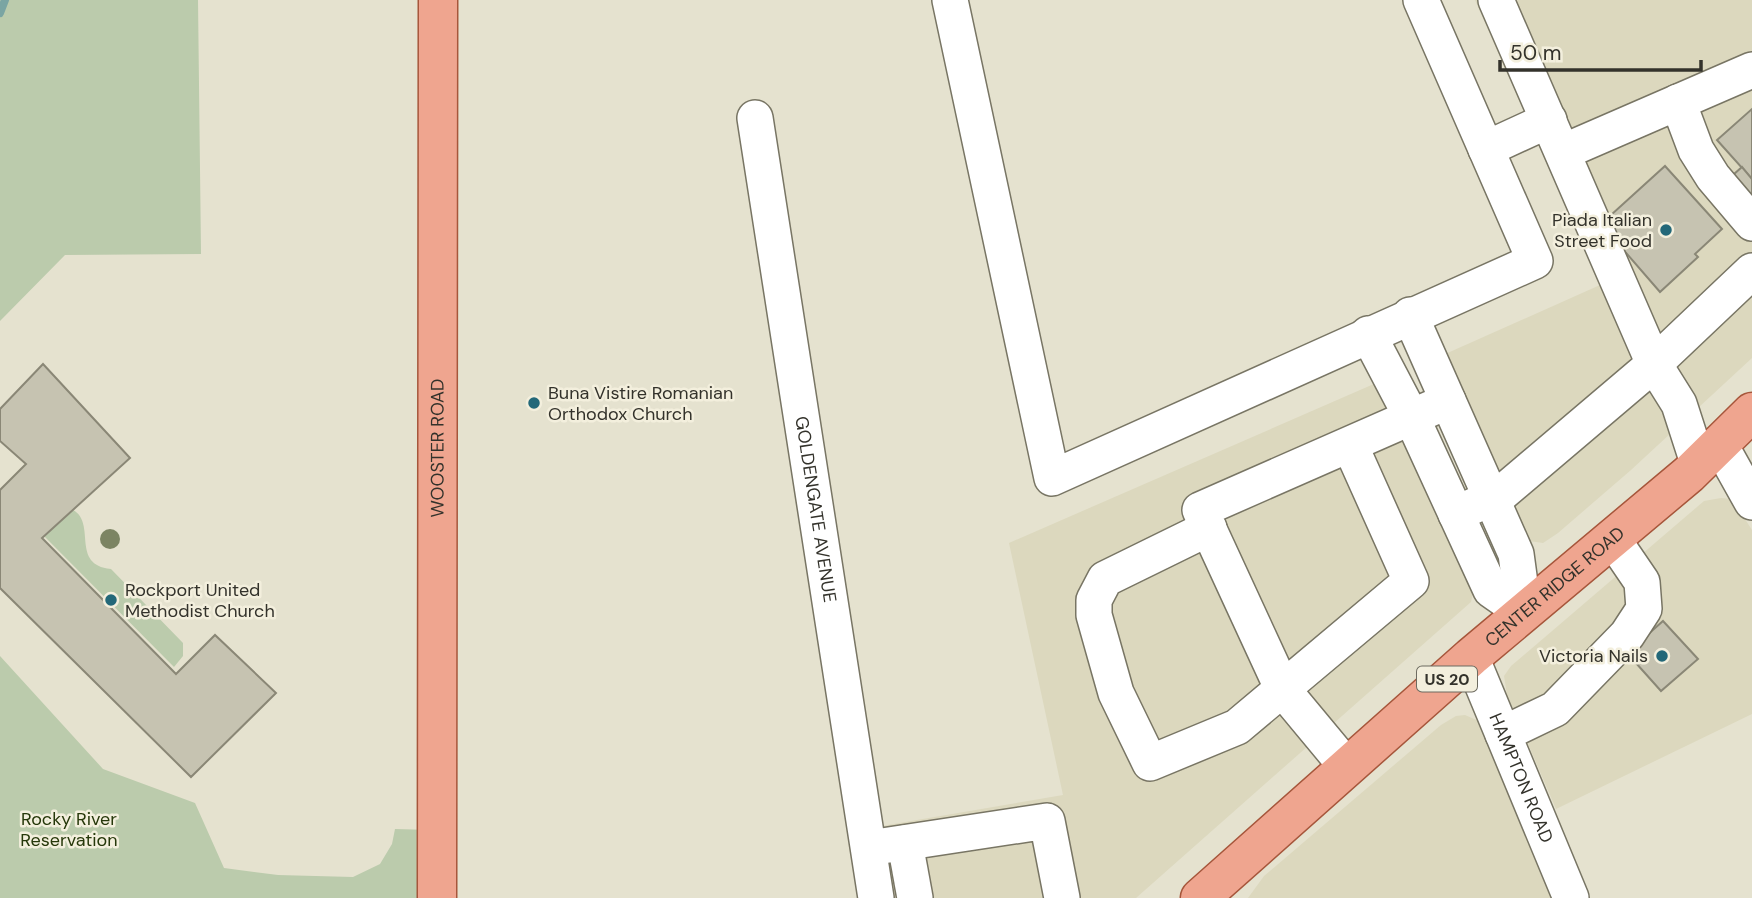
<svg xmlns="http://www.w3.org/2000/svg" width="1752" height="898" viewBox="0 0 1752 898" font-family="'DM Sans',sans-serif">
<rect width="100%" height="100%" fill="#e5e2cf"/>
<g fill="#dcd8be">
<path d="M1475,0H1752V358L1631,470L1558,533L1543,543L1522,540L1434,359L1600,285Z"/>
<path d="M1383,380L1474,588L1471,602L1136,898H886L876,827L1063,795L1009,543Z"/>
<path d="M1721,498L1732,499L1752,530V714L1556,809L1507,695L1504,676L1511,666L1704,501Z"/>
<path d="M1465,715L1481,722L1558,898H1248L1264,876L1441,725L1456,716Z"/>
</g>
<g fill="#bbcbac">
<path d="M0,0H198L201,254L65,255L0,321Z"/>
<path d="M73,510C97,523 70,565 111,569L183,643V656L174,667L44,536Z"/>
<path d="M0,656L103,769L195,803L224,868L278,875L353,877L380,864L392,844L395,829L431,830V898H0Z"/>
</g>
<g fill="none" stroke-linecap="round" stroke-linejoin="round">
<path stroke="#7aa5a3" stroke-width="8" d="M0,13L5,0"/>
</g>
<g fill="#c6c3b1" stroke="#8a8776" stroke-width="2">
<path d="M1752,109V179L1717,140Z"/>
<path d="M1665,166L1722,229L1695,254L1698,257L1660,292L1601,224Z"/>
<path d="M1742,167L1752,179V197L1716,190Z"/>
<path d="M43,364L130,458L42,538L176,674L215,635L276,693L191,777L0,588V490L26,464L0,441V409Z"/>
<path d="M1663,621L1698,659L1661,691L1627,653Z"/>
</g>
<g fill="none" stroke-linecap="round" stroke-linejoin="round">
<defs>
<g id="minor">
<path d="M950,0L1052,478L1535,261L1421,0"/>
<path d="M1496,0L1654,364L1679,404L1698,463"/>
<path d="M1678,102L1696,150L1713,177L1752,223"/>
<path id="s1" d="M755,118L876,898"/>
<path d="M1486,149L1549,120"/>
<path d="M1563,152L1752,70"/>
<path d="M1410,315L1516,554L1524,613"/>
<path d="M1368,334L1412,418L1491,590L1524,613"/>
<path d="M1719,443L1752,502"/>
<path d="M1456,514L1502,493L1654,364L1752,271"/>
<path d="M1209,528L1105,579L1094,600V615L1116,693L1150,763L1237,727L1411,581L1350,445"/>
<path id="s2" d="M1471,657L1571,898"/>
<path d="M1503,734L1555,709L1627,635L1644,609L1642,582L1612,538"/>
<path d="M1347,767L1283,690L1200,510L1448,401"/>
<path d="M905,843L915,898"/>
<path d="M869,848L1047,821L1062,898"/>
</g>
<g id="major">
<path id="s3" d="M437,898L438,0"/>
<path id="s4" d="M1200,898L1471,657L1689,474L1752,412"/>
</g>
</defs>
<use href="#minor" stroke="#787564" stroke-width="38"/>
<use href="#major" stroke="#a6563b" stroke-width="41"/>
<use href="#minor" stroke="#fff" stroke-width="35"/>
<use href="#major" stroke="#efa58f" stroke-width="38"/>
</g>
<circle fill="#7c8463" cx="110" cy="539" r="10"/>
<g fill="#236879" stroke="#f3efdd" stroke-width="2.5">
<circle cx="1666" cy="230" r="7"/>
<circle cx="534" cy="403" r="7"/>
<circle cx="111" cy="600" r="7"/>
<circle cx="1662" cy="656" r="7"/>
</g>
<g text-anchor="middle" stroke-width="5" stroke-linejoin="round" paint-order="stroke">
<rect fill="#f3efdd" stroke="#6d6b60" stroke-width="2" x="1417" y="666.5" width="60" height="25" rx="5"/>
<g font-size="16" font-weight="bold" fill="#33322b">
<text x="1447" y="685">US 20</text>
</g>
<g font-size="18" fill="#33322b" stroke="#f3efdd" text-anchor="end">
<text x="1652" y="226">Piada Italian<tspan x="1652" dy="21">Street Food</tspan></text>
<text x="548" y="399" text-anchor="start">Buna Vistire Romanian<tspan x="548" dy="21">Orthodox Church</tspan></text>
<text x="125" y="596" text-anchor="start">Rockport United<tspan x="125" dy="21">Methodist Church</tspan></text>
<text x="1648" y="662">Victoria Nails</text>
</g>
<g font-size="18" fill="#33322b" stroke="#f3efdd">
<text dy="6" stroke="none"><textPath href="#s3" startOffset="450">WOOSTER ROAD</textPath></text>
<text dy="6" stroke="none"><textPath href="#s1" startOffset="396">GOLDENGATE AVENUE</textPath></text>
<text dy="6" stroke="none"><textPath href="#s4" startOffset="472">CENTER RIDGE ROAD</textPath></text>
<text dy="6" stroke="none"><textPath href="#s2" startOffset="131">HAMPTON ROAD</textPath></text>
</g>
<g font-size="18" fill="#26380a" stroke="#f3efdd">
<text x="69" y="825">Rocky River<tspan x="69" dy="21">Reservation</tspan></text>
</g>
</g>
<path d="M1500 60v10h201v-10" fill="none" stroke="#33322b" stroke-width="3.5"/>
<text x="1510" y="60" font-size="21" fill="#33322b" stroke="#f3efdd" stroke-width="5" paint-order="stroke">50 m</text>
</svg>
